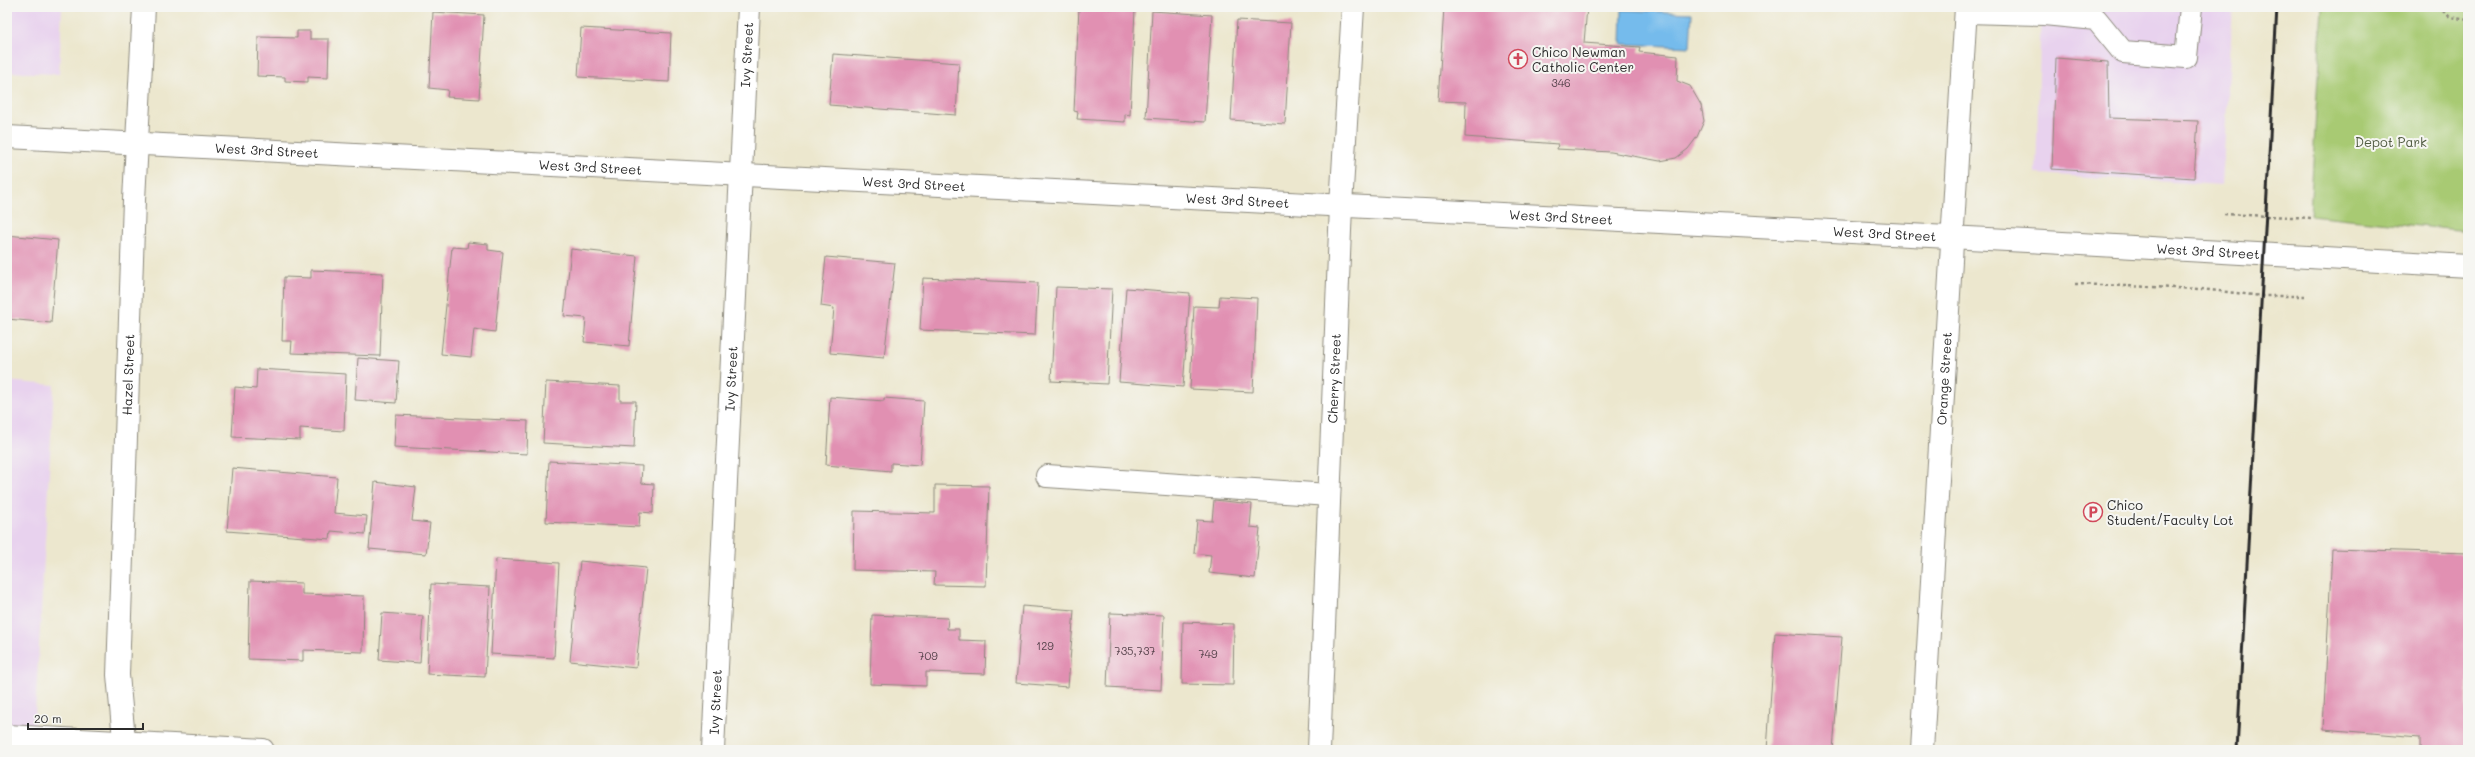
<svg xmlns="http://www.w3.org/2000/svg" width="2475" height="757" viewBox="0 0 2475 757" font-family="Mali,sans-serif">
<rect width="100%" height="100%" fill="#f6f6f2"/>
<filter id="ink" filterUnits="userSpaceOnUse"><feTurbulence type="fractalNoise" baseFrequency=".025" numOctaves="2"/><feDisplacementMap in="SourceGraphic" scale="8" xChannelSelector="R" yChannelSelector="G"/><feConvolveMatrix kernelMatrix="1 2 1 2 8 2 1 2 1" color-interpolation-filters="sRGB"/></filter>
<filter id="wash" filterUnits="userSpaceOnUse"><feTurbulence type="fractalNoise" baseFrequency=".012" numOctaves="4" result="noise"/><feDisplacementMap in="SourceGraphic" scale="16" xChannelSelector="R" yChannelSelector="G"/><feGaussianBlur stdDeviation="0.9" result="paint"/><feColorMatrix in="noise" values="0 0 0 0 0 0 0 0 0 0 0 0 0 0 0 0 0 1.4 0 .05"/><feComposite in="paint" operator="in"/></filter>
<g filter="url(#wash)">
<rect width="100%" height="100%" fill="#ece7ce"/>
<g fill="#e8d2ee">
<path d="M7,7H62L59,74L7,72Z"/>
<path d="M2041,7H2233L2222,185L2036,174Z"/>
<path d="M7,381L54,385L33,750H7Z"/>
</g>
<path fill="#a8ca73" stroke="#6a7a4f" d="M2322,7H2468V231L2310,215Z"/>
<path fill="#74bbec" stroke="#50738c" d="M1622,10L1692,13L1690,47L1621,44Z"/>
<g id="blocks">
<g fill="#e190b2">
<path d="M1079,7L1135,10L1130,115L1125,114V122L1077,119L1078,112L1074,111Z"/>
<path d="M1444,7H1587L1584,43L1640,47L1639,52L1678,56L1677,81L1690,86L1701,105L1704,121L1697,137L1688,149L1676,158L1660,161L1611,152L1557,149L1558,144L1465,137L1466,102L1438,101Z"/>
<path d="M1152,11L1212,15L1205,122L1146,118Z"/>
<path d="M433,12L484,15L479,99L447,97L448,90L429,88Z"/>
<path d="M1237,20L1291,23L1285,124L1231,120Z"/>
<path d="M581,28L671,33L669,82L578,77Z"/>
<path d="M297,31H310V39H329L328,78L308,77V82L285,81V77L257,76L258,37L297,38Z"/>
<path d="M833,54L959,63L956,115L829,105Z"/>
<path d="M2056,58L2108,62L2109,118L2198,121L2194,178L2052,169Z"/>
<path d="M7,235L58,240L51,323L7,319Z"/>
<path d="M468,242L488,244V250L503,252L495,332L474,329L471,357L441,354L452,247L467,248Z"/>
<path d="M571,249L637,256L629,346L584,342L586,318L564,316Z"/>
<path d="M826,257L895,263L884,358L830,353L834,308L821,306Z"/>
<path d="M311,270L383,273L380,356L291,353L292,341H282L284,277L311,278Z"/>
<path d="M923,278L1038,283L1035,335L920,330Z"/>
<path d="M1056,287L1112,289L1107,384L1051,381Z"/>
<path d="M1126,288L1190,293L1183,387L1119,382Z"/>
<path d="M1220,296L1257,298L1253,392L1190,389L1194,306L1219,307Z"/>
<path d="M358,358L399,361L396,403L355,400Z"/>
<path d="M257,369L346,374L344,431L300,428V440L232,437L235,387L256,389Z"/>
<path d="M546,382L620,386V401H636L634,448L543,443Z"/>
<path d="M830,397L884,401V398L924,401L920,465L891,463V471L826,465Z"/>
<path d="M396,415L528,421L527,454L394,447Z"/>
<path d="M549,461L642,466L641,483L654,484L653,513L640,512L639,527L546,522Z"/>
<path d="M232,468L337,477L334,513L367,516L365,534L331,531L330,539L227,531Z"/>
<path d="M375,482L416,487L412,521L430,523L426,554L369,549Z"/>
<path d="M935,485L989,486L986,586L934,585L935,572L853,570L854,511L935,513Z"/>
<path d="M1214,500L1252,504L1250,527L1260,528L1255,578L1209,573L1211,555L1194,553L1197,520L1212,521Z"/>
<path d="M2332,549L2468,553L2467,750H2420V737L2323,729Z"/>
<path d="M496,559L559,563L554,658L491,654Z"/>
<path d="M580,561L646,568L636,668L570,661Z"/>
<path d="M250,581L302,583V594L364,596L363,652L303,650V661L248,659Z"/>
<path d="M431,584L490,587L485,677L427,674Z"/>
<path d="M1022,606L1074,610L1068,687L1016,683Z"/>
<path d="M382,613L423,616L420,663L379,660Z"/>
<path d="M1110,613L1164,615L1161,690L1107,687Z"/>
<path d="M872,615L948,618L947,629H959V640L986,641L985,674L926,672V686L870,684Z"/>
<path d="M1183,622L1234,624L1233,685L1182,684Z"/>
<path d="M1775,633L1842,637L1833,750H1767Z"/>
</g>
</g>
</g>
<g filter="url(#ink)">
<use href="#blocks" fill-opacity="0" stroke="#8c897c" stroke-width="1"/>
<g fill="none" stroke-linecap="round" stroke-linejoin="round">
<defs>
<g id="minor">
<path d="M1966,12L2044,14L2096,19L2123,52L2186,57L2191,7"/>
<path id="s1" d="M7,137L2027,241L2468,266"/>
<path d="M1047,476L1329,495"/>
<path d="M7,736L263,750"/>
<path id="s2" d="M125,750L118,675L134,200L144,7"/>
<path id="s3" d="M713,750L749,7"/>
<path id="s4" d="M1319,750L1341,206L1353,7"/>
<path id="s5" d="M1922,750L1966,7"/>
</g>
</defs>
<use href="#minor" stroke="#8c897c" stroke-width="24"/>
<g stroke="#8c897c" stroke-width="2.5" stroke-dasharray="3 3" stroke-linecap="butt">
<path d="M2438,7L2450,17L2468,20"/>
<path d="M2224,214L2313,218"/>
<path d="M2075,284L2201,289L2262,296H2305"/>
</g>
<use href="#minor" stroke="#fff" stroke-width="22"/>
<path stroke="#2b2b2b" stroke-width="3" d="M2237,750L2277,7"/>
</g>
</g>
<defs>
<symbol id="church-ring" viewBox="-11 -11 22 22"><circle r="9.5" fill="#f6f6f2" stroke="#d1495b" stroke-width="1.5"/><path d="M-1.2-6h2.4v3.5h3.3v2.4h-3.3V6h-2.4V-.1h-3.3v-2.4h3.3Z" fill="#d1495b"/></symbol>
<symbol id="parking-ring" viewBox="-11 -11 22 22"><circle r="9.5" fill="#f6f6f2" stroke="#d1495b" stroke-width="1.5"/><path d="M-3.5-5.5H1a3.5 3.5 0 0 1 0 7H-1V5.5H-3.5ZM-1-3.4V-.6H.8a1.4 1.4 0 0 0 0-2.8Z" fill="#d1495b"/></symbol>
</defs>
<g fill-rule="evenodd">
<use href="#church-ring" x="1507" y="48" width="22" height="22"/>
<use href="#parking-ring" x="2082" y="501" width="22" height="22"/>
</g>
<g text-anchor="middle" stroke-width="4" stroke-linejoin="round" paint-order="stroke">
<g font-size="11" fill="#58444d">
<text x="1561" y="87">346</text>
<text x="1045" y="650">129</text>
<text x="1135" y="655">735,737</text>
<text x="1208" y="658">749</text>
<text x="928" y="660">709</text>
</g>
<g font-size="13" fill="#2b2b2b" stroke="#f6f6f2" text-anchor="start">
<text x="1532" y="57">Chico Newman<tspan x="1532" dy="15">Catholic Center</tspan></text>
<text x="2107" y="510">Chico<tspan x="2107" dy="15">Student/Faculty Lot</tspan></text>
</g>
<g font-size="13" fill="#2b2b2b" stroke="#f6f6f2">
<text dy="5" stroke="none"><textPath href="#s3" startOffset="696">Ivy Street</textPath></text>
<text dy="5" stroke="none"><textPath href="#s1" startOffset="260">West 3rd Street</textPath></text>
<text dy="5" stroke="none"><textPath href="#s1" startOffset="584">West 3rd Street</textPath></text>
<text dy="5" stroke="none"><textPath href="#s1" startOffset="908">West 3rd Street</textPath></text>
<text dy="5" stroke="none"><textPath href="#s1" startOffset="1232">West 3rd Street</textPath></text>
<text dy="5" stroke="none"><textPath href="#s1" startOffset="1556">West 3rd Street</textPath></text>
<text dy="5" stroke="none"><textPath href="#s1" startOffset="1880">West 3rd Street</textPath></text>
<text dy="5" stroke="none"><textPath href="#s1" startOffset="2204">West 3rd Street</textPath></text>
<text dy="5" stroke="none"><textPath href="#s2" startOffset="376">Hazel Street</textPath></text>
<text dy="5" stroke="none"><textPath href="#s4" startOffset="372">Cherry Street</textPath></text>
<text dy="5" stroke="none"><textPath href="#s5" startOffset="372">Orange Street</textPath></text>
<text dy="5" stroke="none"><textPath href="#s3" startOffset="372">Ivy Street</textPath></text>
<text dy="5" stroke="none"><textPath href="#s3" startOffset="48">Ivy Street</textPath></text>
</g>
<g font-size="13" fill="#505b41" stroke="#f6f6f2">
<text x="2391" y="147">Depot Park</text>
</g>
</g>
<rect width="2475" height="757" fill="none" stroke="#f6f6f2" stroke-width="24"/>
<path d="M28 723v6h115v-6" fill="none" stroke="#2b2b2b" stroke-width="2"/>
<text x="34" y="723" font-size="12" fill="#2b2b2b" stroke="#f6f6f2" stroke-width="3" paint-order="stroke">20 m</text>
</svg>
